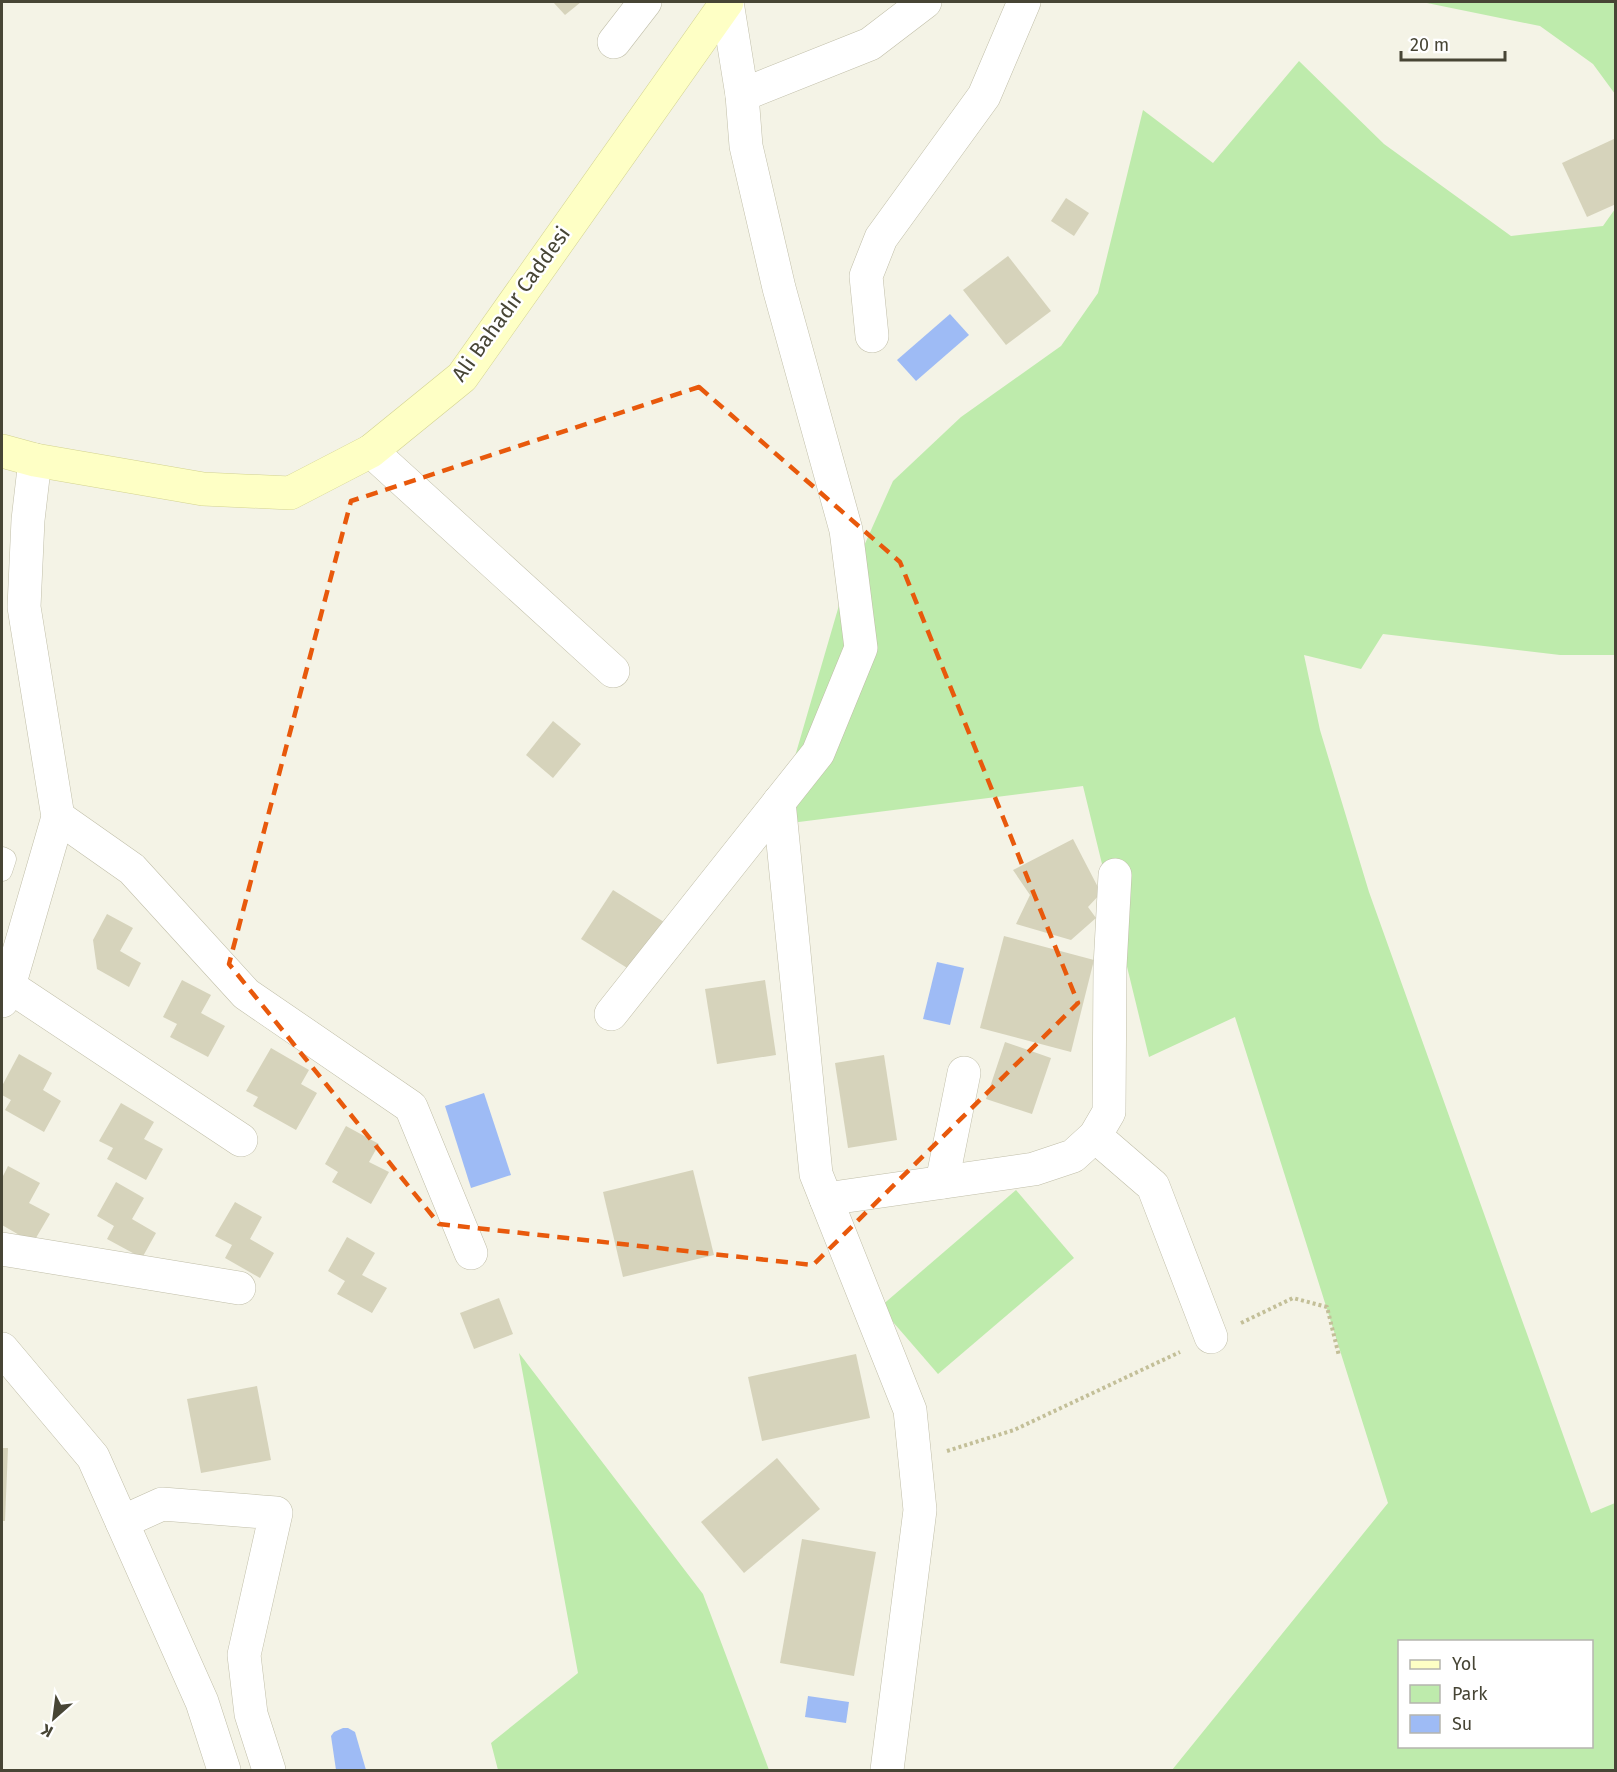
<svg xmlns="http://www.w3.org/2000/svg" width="1617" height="1772" viewBox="0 0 1617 1772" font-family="'Fira Sans',sans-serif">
<rect width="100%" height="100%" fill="#f4f3e6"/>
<g fill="#beebac" fill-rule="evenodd">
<path d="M1422,2H1615V94L1593,64L1540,26Z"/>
<path d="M1299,61L1384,144L1511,236L1603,226L1615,209V655H1560L1383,634L1361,669L1304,655L1320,730L1369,892L1591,1513L1615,1503V1770H1172L1388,1503L1235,1017L1149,1057L1083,786L775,825L842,595L893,481L961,417L1061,346L1098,293L1143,110L1213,163ZM1400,1642H1592V1746H1400Z"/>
<path d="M1016,1190L1074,1258L938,1374L880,1307Z"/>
<path d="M519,1353L703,1594L769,1770H498L491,1743L578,1673Z"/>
</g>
<g fill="#9ebbf5">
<path d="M950,314L969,335L916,381L897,360Z"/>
<path d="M937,962L964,968L950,1025L923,1019Z"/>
<path d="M484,1093L511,1175L471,1188L445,1106Z"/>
<path d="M808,1696L849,1702L846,1723L805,1717Z"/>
<path d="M343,1728H348L355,1732L366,1770H336L331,1736L334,1732Z"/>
</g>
<g fill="#d6d3bb">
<path d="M553,2H581L565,15Z"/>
<path d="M1616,138V204L1587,217L1562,163Z"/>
<path d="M1066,198L1089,213L1074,236L1051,221Z"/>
<path d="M1008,256L1051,311L1006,345L963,290Z"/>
<path d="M553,721L581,744L553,778L526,755Z"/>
<path d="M1073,839L1101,893L1088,907L1096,918L1071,940L1016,924L1030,895L1013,870Z"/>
<path d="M613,890L664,922L632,971L581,939Z"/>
<path d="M107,914L133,928L120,951L141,963L129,987L97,969L93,940Z"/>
<path d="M1004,936L1094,960L1071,1052L980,1028Z"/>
<path d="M182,980L211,995L201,1013L225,1026L208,1057L170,1037L177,1024L163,1017Z"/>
<path d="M765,980L776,1055L717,1064L705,989Z"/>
<path d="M1005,1042L1051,1058L1032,1114L986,1099Z"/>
<path d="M271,1048L309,1070L301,1084L317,1093L296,1130L253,1106L258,1097L246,1091Z"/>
<path d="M19,1054L52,1073L43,1090L61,1101L44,1132L5,1110L11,1100L2,1095V1086Z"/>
<path d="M884,1055L897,1140L848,1148L835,1063Z"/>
<path d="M121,1103L154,1122L144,1139L163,1149L146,1180L107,1159L113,1148L99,1141Z"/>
<path d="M346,1126L379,1144L369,1162L389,1172L371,1204L332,1182L338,1172L325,1164Z"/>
<path d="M8,1166L40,1183L29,1203L50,1214L33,1243L2,1225V1178Z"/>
<path d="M693,1170L714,1255L623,1277L603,1192Z"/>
<path d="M116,1182L144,1198L132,1219L156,1233L142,1258L107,1239L114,1226L97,1216Z"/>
<path d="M235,1202L262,1217L250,1239L274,1253L260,1278L225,1258L232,1245L215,1236Z"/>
<path d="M347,1237L375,1253L362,1275L387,1288L372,1313L337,1294L345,1281L328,1271Z"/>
<path d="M499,1298L513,1334L474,1349L460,1313Z"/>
<path d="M856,1354L870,1418L762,1441L748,1377Z"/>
<path d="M257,1386L271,1460L201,1473L187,1399Z"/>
<path d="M2,1448H8L5,1521H2Z"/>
<path d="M777,1458L820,1509L744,1573L701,1522Z"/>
<path d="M802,1539L876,1552L854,1676L780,1663Z"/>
</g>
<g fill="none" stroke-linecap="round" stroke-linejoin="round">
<defs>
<path id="service" d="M2,857L6,859L2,871"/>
<g id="minor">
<path d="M614,42L645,2"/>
<path d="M742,95L870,44L925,2"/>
<path d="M872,336L866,276L881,238L984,96L1024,2"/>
<path d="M371,451L613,671"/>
<path d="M779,802L816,1174L910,1410L920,1510L887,1770"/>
<path d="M58,817L132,869L246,994L411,1107L471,1253"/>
<path d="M9,986L241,1140"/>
<path d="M2,1001L9,986L58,817L24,607L28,520L35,460"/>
<path d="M611,1014L818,753L861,648L846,530L779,288L746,146L742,95L727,2"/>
<path d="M1095,1136L1153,1186L1211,1337"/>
<path d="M942,1182L964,1073"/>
<path d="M826,1199L1034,1169L1073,1156L1095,1136L1109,1112L1110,967L1115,875"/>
<path d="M2,1249L239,1288"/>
<path d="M2,1349L93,1457L202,1702L224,1770"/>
<path d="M122,1522L162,1504L276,1513L244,1655L251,1714L269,1770"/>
</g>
<path id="secondary" d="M2,451L35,460L203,489L290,493L371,451L462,377L727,2"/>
</defs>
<use href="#service" stroke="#c0bea8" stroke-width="21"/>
<use href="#minor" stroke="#c0bea8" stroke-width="34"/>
<use href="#secondary" stroke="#d3d391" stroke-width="34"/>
<g stroke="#c3bf98" stroke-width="4" stroke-dasharray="3 3" stroke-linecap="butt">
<path d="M1241,1323L1293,1298L1327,1307L1339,1356"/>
<path d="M947,1451L1014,1430L1180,1352"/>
</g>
<use href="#service" stroke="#fff" stroke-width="20"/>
<use href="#minor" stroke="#fff" stroke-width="33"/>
<use href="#secondary" stroke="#feffc5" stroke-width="33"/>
</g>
<path fill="none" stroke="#e8590c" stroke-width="4.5" stroke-dasharray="12 8" stroke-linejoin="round" d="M699,387L900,562L1078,1003L813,1265L439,1224L229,964L351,501Z"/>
<g text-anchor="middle" stroke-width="5" stroke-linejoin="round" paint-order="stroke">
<g font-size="21" fill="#474535" stroke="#fff">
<text transform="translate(511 304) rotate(-54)" y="7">Ali Bahadır Caddesi</text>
</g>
</g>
<rect width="1617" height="1772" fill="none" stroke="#474535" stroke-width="6"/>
<rect x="1398" y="1640" width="195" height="108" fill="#ffffff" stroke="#b5b5ae" stroke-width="1.5"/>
<rect x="1410" y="1660" width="30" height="9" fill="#feffc5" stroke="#b5b5ae" stroke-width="1.5"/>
<text x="1452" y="1670" font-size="18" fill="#474535">Yol</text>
<rect x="1410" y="1685" width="30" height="18" fill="#beebac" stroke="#b5b5ae" stroke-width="1.5"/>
<text x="1452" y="1700" font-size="18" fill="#474535">Park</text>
<rect x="1410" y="1715" width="30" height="18" fill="#9ebbf5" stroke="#b5b5ae" stroke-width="1.5"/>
<text x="1452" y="1730" font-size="18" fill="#474535">Su</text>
<g transform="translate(54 1718) rotate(208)" stroke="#ffffff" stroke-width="4.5" paint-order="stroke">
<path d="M0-4.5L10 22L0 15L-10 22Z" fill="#474535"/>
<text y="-9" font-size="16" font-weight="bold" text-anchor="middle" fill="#474535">K</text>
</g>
<path d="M1401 51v9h104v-9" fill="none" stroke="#474535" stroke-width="3"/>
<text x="1410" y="51" font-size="18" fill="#474535" stroke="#ffffff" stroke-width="4.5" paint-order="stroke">20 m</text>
</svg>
